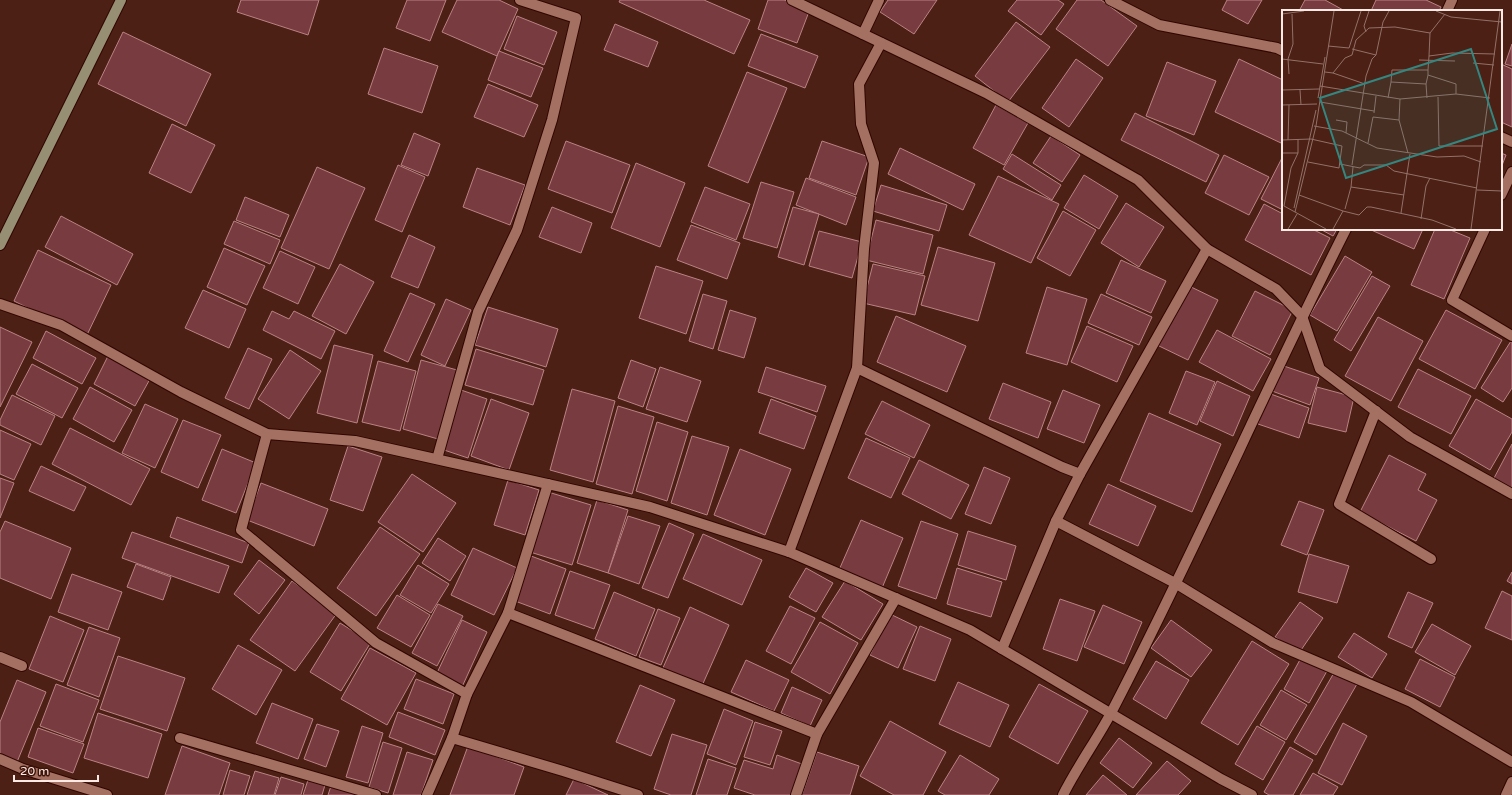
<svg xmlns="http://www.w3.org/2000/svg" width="1512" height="795" viewBox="0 0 1512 795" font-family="'Varela Round',sans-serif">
<rect width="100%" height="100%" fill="#4c2014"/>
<g fill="#783b40" stroke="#ba8284">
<path d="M241,0H319L308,35L237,12Z"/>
<path d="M407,0H446L430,41L396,28Z"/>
<path d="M457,0H499L518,9L497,56L442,32Z"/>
<path d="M620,0H704L750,20L734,54L619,2Z"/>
<path d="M768,0H784L810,9L797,43L758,29Z"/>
<path d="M888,0H937L914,34L880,12Z"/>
<path d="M1017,0H1058L1064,4L1041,35L1008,11Z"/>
<path d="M1077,0H1101L1137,26L1108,66L1056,29Z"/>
<path d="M1227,0H1262L1248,24L1222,10Z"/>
<path d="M1305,0H1325L1345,11H1299Z"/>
<path d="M1376,0H1426L1441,7L1439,11H1371Z"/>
<path d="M517,16L557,32L544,65L504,49Z"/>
<path d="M1016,22L1050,47L1008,102L975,76Z"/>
<path d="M615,24L658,42L648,67L604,50Z"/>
<path d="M123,32L211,74L186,126L98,84Z"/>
<path d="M761,34L818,56L805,88L748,66Z"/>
<path d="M1512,44V66L1505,64Z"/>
<path d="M384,48L438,66L422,113L368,94Z"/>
<path d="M499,51L543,68L531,97L488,80Z"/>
<path d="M1076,59L1103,78L1069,127L1042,108Z"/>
<path d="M1239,59L1283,80V138L1281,143L1215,112Z"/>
<path d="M1167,62L1216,81L1194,135L1146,116Z"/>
<path d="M1501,64L1512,69V127L1501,122Z"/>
<path d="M747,72L787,88L748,183L708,166Z"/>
<path d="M488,84L538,105L524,137L474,117Z"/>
<path d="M996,105L1028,123L1004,165L973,148Z"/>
<path d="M1135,113L1219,155L1206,182L1121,140Z"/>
<path d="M172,124L215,145L191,193L149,173Z"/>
<path d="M414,133L440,144L428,176L401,165Z"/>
<path d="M1051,136L1080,155L1062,182L1033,163Z"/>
<path d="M566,141L630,165L612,213L548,189Z"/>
<path d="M822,141L869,157L856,195L809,178Z"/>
<path d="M900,148L975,184L963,210L888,174Z"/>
<path d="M1501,153L1506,155L1501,168Z"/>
<path d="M1012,154L1061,185L1052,200L1003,169Z"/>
<path d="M1224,155L1269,177L1249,215L1205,193Z"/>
<path d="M1283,156V210L1261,199Z"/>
<path d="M636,163L685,183L660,247L611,228Z"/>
<path d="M398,165L425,177L402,232L375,220Z"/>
<path d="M317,167L365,188L329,269L281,248Z"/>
<path d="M477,168L525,185L510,225L463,207Z"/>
<path d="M1084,175L1118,196L1099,229L1064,208Z"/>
<path d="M998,176L1059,204L1031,263L969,235Z"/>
<path d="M806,178L856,197L846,225L796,205Z"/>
<path d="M761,182L794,192L777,248L743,238Z"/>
<path d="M881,185L947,205L939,231L873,211Z"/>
<path d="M705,187L750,204L736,240L691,222Z"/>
<path d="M245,197L289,215L280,237L236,220Z"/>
<path d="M1126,203L1164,227L1139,267L1101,243Z"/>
<path d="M1264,204L1283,214V229H1312L1330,238L1311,275L1245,240Z"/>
<path d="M552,207L592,223L581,253L539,237Z"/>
<path d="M793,207L819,214L804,265L778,257Z"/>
<path d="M1063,211L1096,230L1070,276L1037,258Z"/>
<path d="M61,216L133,254L117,285L45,247Z"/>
<path d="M876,220L933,235L923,274L866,260Z"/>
<path d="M234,221L280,240L270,264L224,244Z"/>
<path d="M691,225L740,243L727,279L677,260Z"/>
<path d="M1320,229H1337L1333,236Z"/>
<path d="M1369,229H1423L1414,249Z"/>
<path d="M1435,229H1448L1470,238L1444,299L1411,285Z"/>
<path d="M819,231L862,242L852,278L809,266Z"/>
<path d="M409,235L435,247L418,288L391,277Z"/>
<path d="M938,247L995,263L978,321L921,305Z"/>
<path d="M224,248L265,266L247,305L207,287Z"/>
<path d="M38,250L111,285L86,337L14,301Z"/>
<path d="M280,251L315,267L298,304L263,288Z"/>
<path d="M1345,256L1372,272L1337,331L1310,315Z"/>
<path d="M1121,260L1166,281L1151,313L1106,293Z"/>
<path d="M340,264L374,282L346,334L312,316Z"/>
<path d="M873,264L925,276L915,315L863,303Z"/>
<path d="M656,266L703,281L686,334L639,318Z"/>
<path d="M1372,276L1390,286L1351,351L1334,340Z"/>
<path d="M1187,285L1218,300L1188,360L1157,345Z"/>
<path d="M1047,287L1087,299L1067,365L1026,353Z"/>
<path d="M203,290L246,309L229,348L185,328Z"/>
<path d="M1255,291L1293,310L1270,355L1232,336Z"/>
<path d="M410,293L435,304L408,362L384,351Z"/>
<path d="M703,294L727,301L713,349L689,341Z"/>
<path d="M1101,294L1152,317L1139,345L1088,323Z"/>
<path d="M446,299L471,310L445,366L421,355Z"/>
<path d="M488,307L558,329L546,367L475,345Z"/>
<path d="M730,310L756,318L744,358L718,350Z"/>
<path d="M1446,310L1502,340L1475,389L1419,359Z"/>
<path d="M272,311L289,319L294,311L335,331L321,359L263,330Z"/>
<path d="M896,316L966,346L947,392L877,362Z"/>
<path d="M1378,317L1423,341L1391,401L1345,376Z"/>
<path d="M1087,326L1133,346L1117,382L1071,362Z"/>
<path d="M0,327L32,342L0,407Z"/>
<path d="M1217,330L1271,359L1253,391L1199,362Z"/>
<path d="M46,331L96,358L82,384L33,358Z"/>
<path d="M1511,341L1512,342V388L1503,402L1481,388Z"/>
<path d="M334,345L373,355L357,423L317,413Z"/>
<path d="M248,348L272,359L249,409L225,398Z"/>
<path d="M476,349L544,370L533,405L465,385Z"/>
<path d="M290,350L321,371L289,419L258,399Z"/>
<path d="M108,356L150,379L135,406L94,384Z"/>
<path d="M421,360L457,370L438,439L403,429Z"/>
<path d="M631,360L656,369L643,407L618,398Z"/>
<path d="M378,361L416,371L400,431L362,422Z"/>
<path d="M32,364L78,388L62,418L16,394Z"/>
<path d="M1281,365L1319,378L1310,405L1272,391Z"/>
<path d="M660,367L701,381L687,422L646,409Z"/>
<path d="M766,367L826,386L817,412L758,392Z"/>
<path d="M1418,369L1471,396L1451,434L1398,407Z"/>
<path d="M1186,371L1215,382L1197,425L1169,413Z"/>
<path d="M1217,381L1250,396L1233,436L1200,421Z"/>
<path d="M1003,383L1051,402L1038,438L989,419Z"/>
<path d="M90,387L132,410L114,442L73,419Z"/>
<path d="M1317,387L1354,397L1346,432L1308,423Z"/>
<path d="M572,389L615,401L593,482L550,470Z"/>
<path d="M461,390L487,399L468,458L441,449Z"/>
<path d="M1063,390L1100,405L1084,443L1047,429Z"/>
<path d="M1268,393L1309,408L1299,438L1258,424Z"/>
<path d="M12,395L55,416L41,445L0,425V420Z"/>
<path d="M491,399L529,413L509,470L471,456Z"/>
<path d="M771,399L816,416L804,449L759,433Z"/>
<path d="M1476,399L1512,419V432L1490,470L1449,446Z"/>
<path d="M882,401L930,425L914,458L865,434Z"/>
<path d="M145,404L178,419L155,468L122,453Z"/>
<path d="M618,406L654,417L632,494L596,484Z"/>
<path d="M1149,413L1221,444L1192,512L1120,481Z"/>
<path d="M183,420L221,435L198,488L161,472Z"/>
<path d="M657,422L688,432L667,501L636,491Z"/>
<path d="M70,428L150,469L131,505L52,464Z"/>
<path d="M0,430L31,444L14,480L0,474Z"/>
<path d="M692,436L729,447L707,515L671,503Z"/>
<path d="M866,438L910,458L891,498L848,478Z"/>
<path d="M1512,444V491L1493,480Z"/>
<path d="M348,446L382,457L363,511L330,500Z"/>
<path d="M222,449L256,463L236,513L202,500Z"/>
<path d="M740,449L791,469L765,535L714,515Z"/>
<path d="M1389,455L1426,474L1418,490L1437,500L1416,541L1360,512Z"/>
<path d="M919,460L969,485L951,519L902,494Z"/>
<path d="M41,466L86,487L74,511L29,491Z"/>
<path d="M984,467L1010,478L991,524L965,514Z"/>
<path d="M412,474L456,503L423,552L378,522Z"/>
<path d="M0,478L14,483L0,518Z"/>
<path d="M508,480L539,490L525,535L494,525Z"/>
<path d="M261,483L328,509L314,546L247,520Z"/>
<path d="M1108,484L1156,506L1138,546L1089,524Z"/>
<path d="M548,492L591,505L572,565L530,552Z"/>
<path d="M597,500L628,510L608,573L577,563Z"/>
<path d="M1299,501L1324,510L1307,555L1281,545Z"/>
<path d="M628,516L660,526L639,584L608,573Z"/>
<path d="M177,517L249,543L242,563L170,537Z"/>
<path d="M861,520L903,538L882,588L839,570Z"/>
<path d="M5,521L71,548L51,599L0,578V532Z"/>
<path d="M921,521L958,534L936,599L898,586Z"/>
<path d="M669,523L694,534L668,598L642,588Z"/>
<path d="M380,527L420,554L376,616L337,588Z"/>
<path d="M968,531L1016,546L1006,580L958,565Z"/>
<path d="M132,532L229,566L219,593L122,558Z"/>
<path d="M703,534L762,560L742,605L683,579Z"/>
<path d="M438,538L466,556L450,581L422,563Z"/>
<path d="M473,548L517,568L494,615L451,595Z"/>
<path d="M1309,554L1349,566L1337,603L1298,592Z"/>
<path d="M531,556L566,569L550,614L515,601Z"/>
<path d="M259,560L285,580L259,614L234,594Z"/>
<path d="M136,564L171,577L163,600L127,587Z"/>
<path d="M418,565L449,584L431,613L400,595Z"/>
<path d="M806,568L833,583L816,612L789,597Z"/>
<path d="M957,568L1002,582L991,617L947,604Z"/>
<path d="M570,571L610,585L594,629L555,615Z"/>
<path d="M1512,572V584L1507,581Z"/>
<path d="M72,574L122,592L108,630L58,612Z"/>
<path d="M292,581L337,613L295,671L250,640Z"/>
<path d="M845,581L883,604L861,640L822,617Z"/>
<path d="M1502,591L1512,596V640L1485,628Z"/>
<path d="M614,592L655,609L636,656L595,639Z"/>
<path d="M1408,592L1433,603L1412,648L1388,637Z"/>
<path d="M397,595L430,615L411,647L377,628Z"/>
<path d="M1060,599L1095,611L1077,661L1043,649Z"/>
<path d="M1300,602L1323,618L1299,653L1275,637Z"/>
<path d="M438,604L463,616L437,666L412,653Z"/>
<path d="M1103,605L1142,622L1124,664L1084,647Z"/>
<path d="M790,606L815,618L791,664L766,651Z"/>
<path d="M690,607L729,625L701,688L662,670Z"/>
<path d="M658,609L680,618L661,665L639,657Z"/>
<path d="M890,614L917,627L898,668L870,655Z"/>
<path d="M50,616L84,630L63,682L29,669Z"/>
<path d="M462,620L487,632L462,687L436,675Z"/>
<path d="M1171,620L1212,650L1191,677L1151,648Z"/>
<path d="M820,622L858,643L830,694L791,672Z"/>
<path d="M340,623L371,642L341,691L310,672Z"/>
<path d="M1432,624L1471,646L1455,675L1415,652Z"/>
<path d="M920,626L951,639L935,681L903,669Z"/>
<path d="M89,627L120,638L99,697L67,685Z"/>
<path d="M1354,633L1387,654L1372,678L1338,657Z"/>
<path d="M1252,641L1289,664L1238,745L1201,723Z"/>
<path d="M238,645L282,670L256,715L212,689Z"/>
<path d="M370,648L416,673L387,725L341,699Z"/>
<path d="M118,656L185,678L167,731L100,709Z"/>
<path d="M1302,656L1327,671L1309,703L1284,689Z"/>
<path d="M1420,659L1455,677L1440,707L1405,689Z"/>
<path d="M746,660L789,680L774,711L731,692Z"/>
<path d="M1156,661L1189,680L1166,719L1133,699Z"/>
<path d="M1335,671L1357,684L1316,755L1294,742Z"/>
<path d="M416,679L454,694L443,724L404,709Z"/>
<path d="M17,680L46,692L17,762L0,755V722Z"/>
<path d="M958,682L1009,705L990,747L939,724Z"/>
<path d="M56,684L99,700L83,742L40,726Z"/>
<path d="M1039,684L1088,711L1058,764L1009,737Z"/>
<path d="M640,685L675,700L651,756L616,742Z"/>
<path d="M792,687L822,700L810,726L781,713Z"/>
<path d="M1281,690L1307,705L1286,740L1260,725Z"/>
<path d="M272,703L313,719L298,759L256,743Z"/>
<path d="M724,709L753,721L736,765L707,754Z"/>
<path d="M398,712L445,730L435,755L389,737Z"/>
<path d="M98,713L162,734L148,778L84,758Z"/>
<path d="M890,721L946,752L923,795H894L860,776Z"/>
<path d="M755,722L782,731L770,765L744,757Z"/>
<path d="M1343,723L1367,736L1342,785L1318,773Z"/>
<path d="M317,724L339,731L326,767L304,759Z"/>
<path d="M362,726L383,733L368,783L346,777Z"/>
<path d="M1257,726L1285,742L1263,780L1235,764Z"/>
<path d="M38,728L84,744L73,773L28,757Z"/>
<path d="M672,734L707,745L691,795H671L654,789Z"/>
<path d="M1119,738L1152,763L1133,788L1100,763Z"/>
<path d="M383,742L402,748L388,793L369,787Z"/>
<path d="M182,746L230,763L219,795H165Z"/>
<path d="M468,746L524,767L514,795H450Z"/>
<path d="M1290,747L1313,760L1293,795H1269L1264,792Z"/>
<path d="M407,752L433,760L421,795H393Z"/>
<path d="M817,752L859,766L850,795H802Z"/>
<path d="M777,755L802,764L791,795H755L734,788L744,760L773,769Z"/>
<path d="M960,755L999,779L989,795H945L938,791Z"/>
<path d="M708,759L736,768L727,795H696Z"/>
<path d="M1167,761L1191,781L1178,795H1136Z"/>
<path d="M230,770L250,776L244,795H223Z"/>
<path d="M255,771L279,778L274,795H247Z"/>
<path d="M1313,773L1338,787L1333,795H1300Z"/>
<path d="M1103,775L1127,795H1086Z"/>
<path d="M281,777L304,784L301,795H275Z"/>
<path d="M574,779L608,795H566Z"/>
<path d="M308,780L325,785L322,795H303Z"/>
<path d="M331,786L362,795H328Z"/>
</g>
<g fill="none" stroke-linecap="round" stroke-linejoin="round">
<defs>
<g id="street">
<path d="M792,0L986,93L1138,180L1207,249L1276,289L1302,316L1320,369L1410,437L1512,494"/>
<path d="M1110,0L1159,25L1277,48L1283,51"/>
<path d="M1447,11L1452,0"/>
<path d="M863,34L879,0"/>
<path d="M1501,137L1512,142"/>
<path d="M1501,195L1512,172"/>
<path d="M1485,229L1452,300L1512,336"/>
<path d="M0,304L61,325L181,392L267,434L355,441L650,507L789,552L970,630L1221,779L1252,795"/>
<path d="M857,368L864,249L874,163L861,124L859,84L881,43"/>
<path d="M1376,411L1339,504L1431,559"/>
<path d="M267,434L241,530L376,643L467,694L452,738L563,771L638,795"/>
<path d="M437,459L478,312L517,230L552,120L576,18L520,0"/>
<path d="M1056,521L1175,583L1273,643L1411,702L1512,762"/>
<path d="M789,552L857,368L1062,467L1080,474L1207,249"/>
<path d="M508,613L548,484"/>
<path d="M1002,649L1056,521L1080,474"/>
<path d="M0,657L22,666"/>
<path d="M467,694L508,613L817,734L896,598"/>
<path d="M180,738L376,795"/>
<path d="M0,759L23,769L107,795"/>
<path d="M427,795L452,738"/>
<path d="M796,795L817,734"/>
<path d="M1063,795C1077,767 1096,741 1111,713C1194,554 1265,389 1346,229"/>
<path d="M1506,795L1512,782"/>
</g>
<path id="secondary" d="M0,245L121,0"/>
</defs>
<use href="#street" stroke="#300600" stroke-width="12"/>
<use href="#secondary" stroke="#300600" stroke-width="12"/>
<use href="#street" stroke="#a47062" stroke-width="10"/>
<use href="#secondary" stroke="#968f73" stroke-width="10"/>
</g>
<g transform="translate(1282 10)">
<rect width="220" height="220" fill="#4c2014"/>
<path fill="none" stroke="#937168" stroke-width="1" d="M154,1L169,7L220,12M0,4L22,1M84,22L82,16L87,1M46,36L67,38L79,1M70,39L94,45M147,46L148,23L163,4M0,49L41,54M137,50L173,51M191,53L212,55M146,60L147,46L170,43L213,44M43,62L51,63L63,48L70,45L74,30L87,18L113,17L148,23M51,63L83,74M7,64L6,49L11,34L10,4M109,72L110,60H146V65L174,74V84M144,74L145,88M38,76L118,89L174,84L208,88M0,80L37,79M18,80L19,95M156,87L157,136H201M36,88L43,47M106,88L109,72L144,74L146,65M38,92L92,101M0,95L35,94M92,103L94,86M54,110L65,112L64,123M117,110L126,143M32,116L60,121L95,138L155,147L182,146L199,152M0,130L29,129L60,136L57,158L26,152M6,130L7,95M86,133L91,107L117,110L118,89M0,143H16M58,154L78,158L82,155H104L112,161L195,178M70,155L84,66L90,49L94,45L101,12L107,1M71,157L69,177L122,185M195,180L220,181M17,185L61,201L51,219M2,196L9,158L16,143V129M2,196L44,219M12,198L34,100M63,199L69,177M61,201L77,205L85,197H89L150,210L174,219M13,202L34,116L52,1M119,203L128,144M139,209L144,176L148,168M6,219L15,204M189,219L218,1"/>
<path fill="#338780" fill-opacity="0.15" stroke="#338780" stroke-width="2" d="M189,39L215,119L64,168L38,88Z"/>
<rect width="220" height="220" fill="none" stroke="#fdeae5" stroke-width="2"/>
</g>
<path d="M14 775v6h84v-6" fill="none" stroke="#fdeae5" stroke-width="2"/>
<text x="20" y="775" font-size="12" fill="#fdeae5" stroke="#41160a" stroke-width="3" paint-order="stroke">20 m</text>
</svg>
